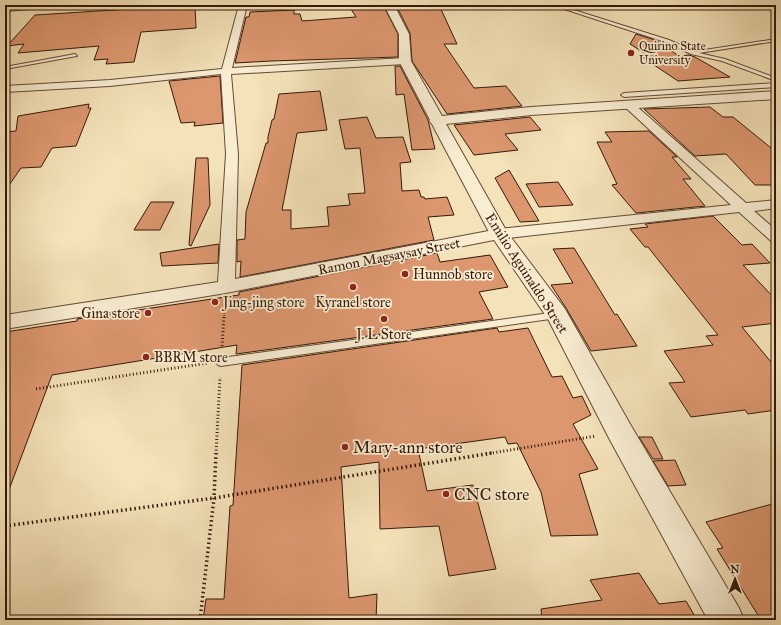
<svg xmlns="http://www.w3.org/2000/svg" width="781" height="625" viewBox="0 0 781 625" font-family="'IM FELL Great Primer',serif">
<rect width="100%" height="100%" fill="#f4e2b8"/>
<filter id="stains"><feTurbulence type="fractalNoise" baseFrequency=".005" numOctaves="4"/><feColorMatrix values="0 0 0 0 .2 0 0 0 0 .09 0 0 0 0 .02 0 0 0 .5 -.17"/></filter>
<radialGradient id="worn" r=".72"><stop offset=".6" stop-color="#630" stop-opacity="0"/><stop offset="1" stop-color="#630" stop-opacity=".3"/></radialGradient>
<g fill="#dd976f" stroke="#33190b">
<path d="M357,5H383L398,34V57L271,61L235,63L246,17H249L250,12L294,10V14H300L302,21L356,17L351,9L358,8Z"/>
<path d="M396,5H439L457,44H444L474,88L506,86L522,106L447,114L412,61L410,33Z"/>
<path d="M195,6L196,28L141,32L134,62L106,64L108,59L94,60L99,46L18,53L24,44L7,46L35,15L161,7L160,8Z"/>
<path d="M636,34L655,40L679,56L689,55L695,57L730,77L678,81L639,55L646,54L630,44Z"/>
<path d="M395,66H400L428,120L435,149L412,150L404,94L396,95Z"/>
<path d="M220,76L223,123L194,126L195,122L181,123L169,81Z"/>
<path d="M320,91L327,130L297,133L282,210H291V229L329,226L327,207L350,205L348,194L365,193L360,148L345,149L339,120L367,117L376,138L403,137L411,162L400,163L402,191L419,190L421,197H424L425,199L447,197L454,215L428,217L434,240L240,277L241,261L237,262V240L245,239L246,212L266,143H268V137L272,120L274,119L279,94Z"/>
<path d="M89,104L88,108H91L76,146L52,148L41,167L21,168L5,191V132L16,131L18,116Z"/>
<path d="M710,107L723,117H733L776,152V185H755L726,154L695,156L644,109Z"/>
<path d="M530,117L541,130L505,134L518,150L474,155L454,125Z"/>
<path d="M649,131L677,157H672L691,179H683L705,206L636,213L612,185L617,184L597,142H612L605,132Z"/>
<path d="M196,158H208L210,205L191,246L189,245Z"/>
<path d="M509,170L539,221L520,222L495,178Z"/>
<path d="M558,182L573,205L539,207L526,184Z"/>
<path d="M151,202H174L160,230H134Z"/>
<path d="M713,216L742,245L752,244L770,263L743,265L776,300V323L742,327L776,368V410L748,414L745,410L691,417L669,383L685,382L664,351L713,345L706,336L718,335L648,247H645L630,229L648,227L645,224Z"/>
<path d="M219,244L218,263L162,266L160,253Z"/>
<path d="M574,248L615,315L617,314L637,346L591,351L566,308L551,285L573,283L553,249Z"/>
<path d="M437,253L440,262L490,255L508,287L479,292L493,319L236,354L237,345L52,375L7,495H5V332L77,321V319L239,295V292Z"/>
<path d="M497,328L499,332L528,328L552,377L562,376L573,398L582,396L591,415L573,424L598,469L579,474L598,535L551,536L541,492L517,443L508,444L505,437L418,449L427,491L473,485L496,569L449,576L439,526L380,529L379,462L341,467L349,598L377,594L376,620H203L206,599H224L230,506L233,505L242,365Z"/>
<path d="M639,437H652L663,459H653Z"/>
<path d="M675,460L686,485L668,486L653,461Z"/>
<path d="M776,503V620H761L717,549L723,548L706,522Z"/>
<path d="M639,573L659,604L686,601L697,620H542L541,609L602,600L590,580Z"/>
</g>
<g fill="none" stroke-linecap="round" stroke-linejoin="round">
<defs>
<g id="service">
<path d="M552,5H558L669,40L696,52L698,51L776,39V41L699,53L725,59L776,78V81L722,61L691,54L665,42Z"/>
<path d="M75,54L77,56L5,69V67Z"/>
<path d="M776,83V87L624,97L621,95L624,93Z"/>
<path d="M557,312L562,315L557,318L221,366L218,365L216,362L218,359L221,358Z"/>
</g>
<g id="minor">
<path d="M26,5H57L53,7L5,11V7Z"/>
<path d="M239,5H247L232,68L405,58L410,61L405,64L231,74L238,154L235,279L499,229L731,205L625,107L624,105L625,103H633L746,203L776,200V208L754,211L776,230V243L771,241L739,212L499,239L226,293L5,329V315L218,282L226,154L221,74L110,86L5,92V86L110,80L222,69Z"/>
</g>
<path id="tertiary" d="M384,5H394L409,34L411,61L442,116L531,107L776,91V99L531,115L446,124L507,232L565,309L630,424L739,608L744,620H708L610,440L548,319L490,234L432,124L429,121L430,120L399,61V34Z"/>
</defs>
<use href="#service" stroke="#634b36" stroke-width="2"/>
<use href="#minor" stroke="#634b36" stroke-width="2"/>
<use href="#tertiary" stroke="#634b36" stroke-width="2"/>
<path stroke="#33190b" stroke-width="2" stroke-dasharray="0.5 1.5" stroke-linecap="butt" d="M224,318L225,304"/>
<g stroke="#33190b" stroke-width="3" stroke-dasharray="1 2.5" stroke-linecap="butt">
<path d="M222,346L224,317"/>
<path d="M36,389L208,363"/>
<path d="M216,454L220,377"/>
<path d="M486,454L596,436"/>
</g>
<g stroke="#33190b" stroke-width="3.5" stroke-dasharray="1.5 3" stroke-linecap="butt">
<path d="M5,526L214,498L492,453"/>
<path d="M200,620L214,498L216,453"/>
</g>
<use href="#service" fill="#f8ecd1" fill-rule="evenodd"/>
<use href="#minor" fill="#f8ecd1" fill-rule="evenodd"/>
<use href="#tertiary" fill="#f8ecd1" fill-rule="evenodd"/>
</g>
<g fill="#8f2418" stroke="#f8ecd1" stroke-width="1.5">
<circle cx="631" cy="53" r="4"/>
<circle cx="405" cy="274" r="4"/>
<circle cx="353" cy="287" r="4"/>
<circle cx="215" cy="302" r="4"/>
<circle cx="148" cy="313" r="4"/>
<circle cx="384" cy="319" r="4"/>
<circle cx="146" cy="357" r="4"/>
<circle cx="345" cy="447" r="4"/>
<circle cx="446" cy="494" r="4"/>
</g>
<g text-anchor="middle" stroke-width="3.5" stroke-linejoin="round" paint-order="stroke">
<g font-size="12" fill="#33190b" stroke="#f8ecd1" text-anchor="start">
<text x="639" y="50">Quirino State<tspan x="639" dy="14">University</tspan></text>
</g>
<g font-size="14" fill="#33190b" stroke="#f8ecd1">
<text transform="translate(389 256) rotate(-11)" y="5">Ramon Magsaysay Street</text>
<text transform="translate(527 273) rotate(57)" y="5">Emilio Aguinaldo Street</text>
</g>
<g font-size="14" fill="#33190b" stroke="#f8ecd1" text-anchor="start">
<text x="413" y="279">Hunnob store</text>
<text x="223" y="307">Jing-jing store</text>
<text x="353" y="307" text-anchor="middle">Kyranel store</text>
<text x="140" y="318" text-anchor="end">Gina store</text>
<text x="384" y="339" text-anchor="middle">J. L Store</text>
<text x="154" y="362">BBRM store</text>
</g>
<g font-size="17" fill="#33190b" stroke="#f8ecd1" text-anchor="start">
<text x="353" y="453">Mary-ann store</text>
<text x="454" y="500">CNC store</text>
</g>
</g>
<rect width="781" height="625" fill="none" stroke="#f4e2b8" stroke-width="20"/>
<rect x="6" y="6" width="769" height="613" fill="none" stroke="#33190b" stroke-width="2"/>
<rect x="10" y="10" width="761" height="605" fill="none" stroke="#33190b"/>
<g transform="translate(735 579)" stroke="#f8ecd1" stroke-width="3" paint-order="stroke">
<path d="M0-3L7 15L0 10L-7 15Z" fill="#33190b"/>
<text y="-6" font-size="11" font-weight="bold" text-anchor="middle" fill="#33190b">N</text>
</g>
<rect width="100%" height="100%" filter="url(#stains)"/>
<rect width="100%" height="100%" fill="url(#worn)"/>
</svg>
